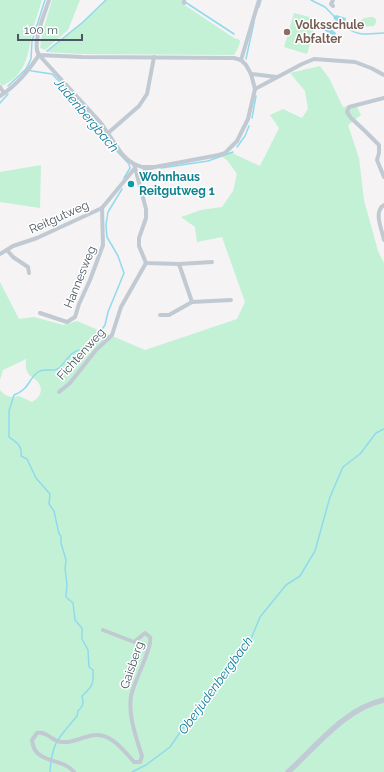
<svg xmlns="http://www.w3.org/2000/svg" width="384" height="772" viewBox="0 0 384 772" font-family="Raleway,sans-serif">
<rect width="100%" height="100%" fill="#f5f3f3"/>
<g fill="#c3f1d5">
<path d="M0,0H42C39,10 35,20 33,30C27,55 28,73 2,86L0,83Z"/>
<path d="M52,0H80L68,30L45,50L40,48L42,34Z"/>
<path d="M106,0H182L183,4L234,38L240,40L239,46L234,55L80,54L47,52L66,35L97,10Z"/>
<path d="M294,13L317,19L307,54L284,47Z"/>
<path d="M373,17L376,19V22L374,26L361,27L357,24C360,18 367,17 373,17Z"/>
<path d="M320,66L329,78L343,107L356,105L361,115L348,125L359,158L364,200L378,251L384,263V772H0V390L5,395L11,397L19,396L32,402C40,398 44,390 38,382C35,378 29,377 27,371C25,368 26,362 26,359L3,370L0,380V282L19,319L34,317L63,325L77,321L145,350L237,319L245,302L222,237L197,242L195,227L181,217L201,210L222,207L233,191L237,174L227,160L221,156L230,152L260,166L279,128L270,115L283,109L302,118L308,109L305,91L290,73Z"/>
<path d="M41,165L40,208L0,202V172Z"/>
</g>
<g fill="#90daee">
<path d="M336,15L346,18L345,25L343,26L338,25L333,17Z"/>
<path d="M326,23L329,24L331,29L336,33L335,36L328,33L324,30V26Z"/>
</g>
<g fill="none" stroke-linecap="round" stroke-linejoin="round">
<g stroke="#90daee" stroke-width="1.5">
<path d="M45,0L32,41L31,59L26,69L32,71L52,74L61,83L86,110L111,145L129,164L130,168L124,178"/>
<path d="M311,0L325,7L334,16"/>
<path d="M185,2L234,34"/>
<path d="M259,7L261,0"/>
<path d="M342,25C359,37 365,34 384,33"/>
<path d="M47,51L82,23L106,0"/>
<path d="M246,59L254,22"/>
<path d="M8,86L26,69"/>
<path d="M0,103L8,94"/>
<path d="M252,118L256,96"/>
<path d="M237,147L245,136L249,126"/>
<path d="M161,168L208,161L233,152"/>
<path d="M143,170L153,169"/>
<path d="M50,772C52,741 59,738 77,716L78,711C83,706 84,704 82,696C92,687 94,684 93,670L89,667L88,650L82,639V628L75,620L73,603L66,597L67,584L65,569L66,560L61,543V536L59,534L54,511L49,504L50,494L36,478L27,459L21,456C23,446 16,442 9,437V411L14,395C30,389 28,379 38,372C45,367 54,373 59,368C67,361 72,348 84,350L93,339L96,338L105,325L108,312L124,273L118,256L107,237L106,225L108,212L122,189"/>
<path d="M132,772L146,765L170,747L210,689L244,650L251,639L260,617L286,585L300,576L315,551L330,497L343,467L360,454L376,433L384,429"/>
</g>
<g stroke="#c1cad2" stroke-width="4">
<path d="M184,3V0"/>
<path d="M333,6L331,4L333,0"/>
<path d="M39,55L82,57L234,58L241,60L246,65L251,74L255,89L248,119L237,141L225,153L219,155L155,167H142L134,164L128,160L122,154L101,123L39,55C31,44 45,13 49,0"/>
<path d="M241,60L259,0"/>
<path d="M251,74L277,77"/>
<path d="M0,87L4,93"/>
<path d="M255,89L302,64L314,59L355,62L371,68L384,75"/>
<path d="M0,96C17,85 28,71 39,55"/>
<path d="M384,98L349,107L347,112L351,118L365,131L379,145V153L377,160L384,177"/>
<path d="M107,134L139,106L147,94L154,57"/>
<path d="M134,164L146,209V218L139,238V246L146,263L179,264L192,302L231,300"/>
<path d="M384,205C373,212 382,229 384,240"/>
<path d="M7,250L13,257L28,267L29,273"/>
<path d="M0,254L13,246L37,238L102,208L135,168"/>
<path d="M179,264L212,262"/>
<path d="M40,313L67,322L75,317L79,304L90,280L103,245L102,208"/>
<path d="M160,315H169L192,302"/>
<path d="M59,392L70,383L96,350L112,335L121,307L146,263"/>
<path d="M74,772C63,757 34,765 32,740L37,733C48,731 52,742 62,742C70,743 78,739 86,737C108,729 121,747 134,762H140L142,756C136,737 128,716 131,696C134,681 153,647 150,637L145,633L134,642L103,630"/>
</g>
<path stroke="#c1cbd6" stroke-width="5.5" d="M288,772C317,746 344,709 384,700"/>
</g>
<circle fill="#8d6e63" stroke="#fff" stroke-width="1.5" cx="287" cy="32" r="4"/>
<circle fill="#0f9aa8" stroke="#fff" stroke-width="1.5" cx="131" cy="184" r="4"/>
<g text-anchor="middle" stroke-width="3" stroke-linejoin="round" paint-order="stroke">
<g font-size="12" font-weight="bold" fill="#785e54" stroke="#fff" text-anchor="start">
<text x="295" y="29">Volksschule<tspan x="295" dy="14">Abfalter</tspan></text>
</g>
<g font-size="12" font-weight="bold" fill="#0d838f" stroke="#fff" text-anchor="start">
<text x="139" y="181">Wohnhaus<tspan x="139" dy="14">Reitgutweg 1</tspan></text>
</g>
<g font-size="12" fill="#4a5661" stroke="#fff">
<text transform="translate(59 217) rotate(-24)" y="4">Reitgutweg</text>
<text transform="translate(80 277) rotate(-68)" y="4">Hannesweg</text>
<text transform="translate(81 354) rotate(-48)" y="4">Fichtenweg</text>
<text transform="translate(132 665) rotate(-71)" y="4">Gaisberg</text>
</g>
<g font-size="13" font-style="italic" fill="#0c7c9b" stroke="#fff">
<text transform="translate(87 115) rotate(50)" y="5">Judenbergbach</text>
<text transform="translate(215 685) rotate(-54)" y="5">Oberjudenbergbach</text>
</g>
</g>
<path d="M18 34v6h64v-6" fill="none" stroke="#4a5661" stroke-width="2"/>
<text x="24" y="34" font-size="12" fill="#4a5661" stroke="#ffffff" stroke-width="3" paint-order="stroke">100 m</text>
</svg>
